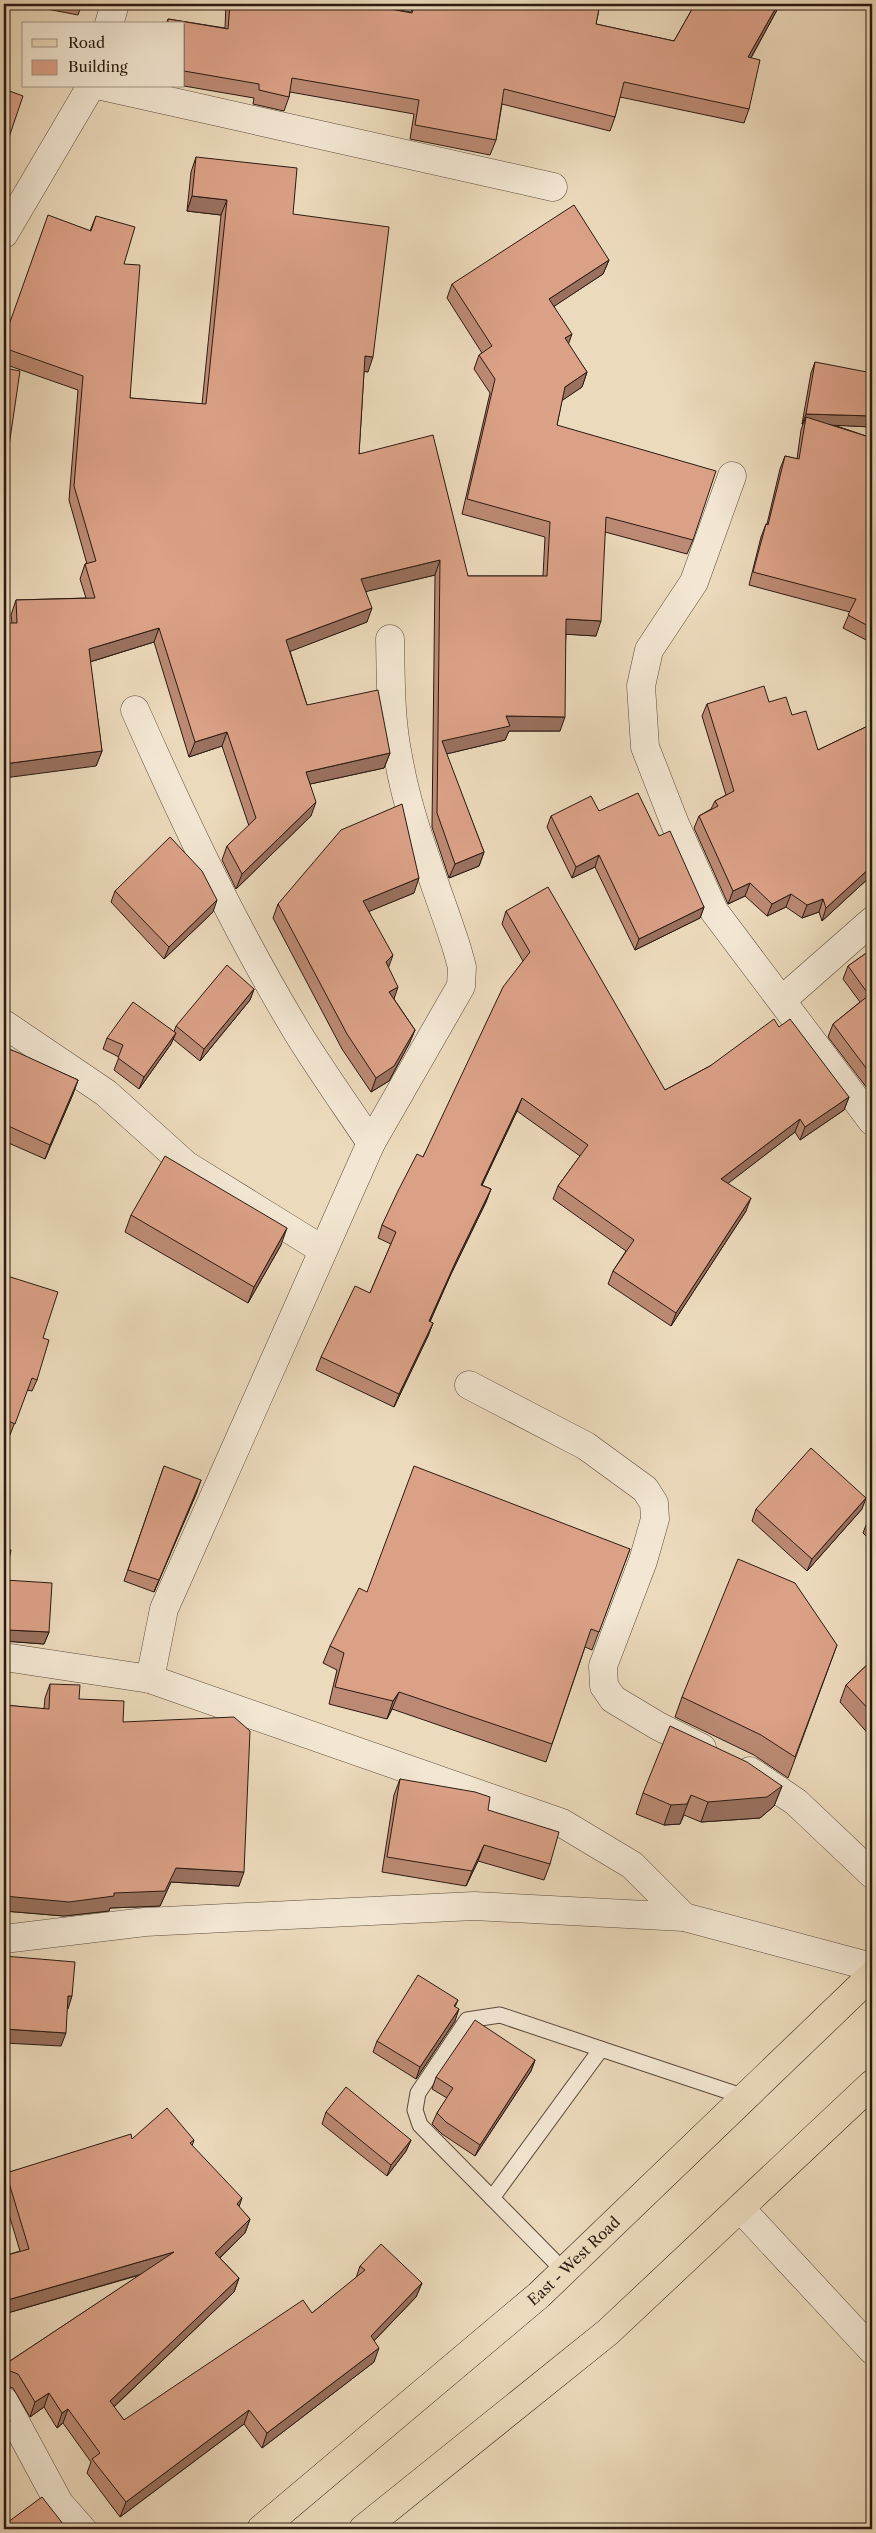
<svg xmlns="http://www.w3.org/2000/svg" width="876" height="2533" viewBox="0 0 876 2533" font-family="'Libre Caslon Text',serif">
<rect width="100%" height="100%" fill="#ecdabc"/>
<filter id="stains"><feTurbulence type="fractalNoise" baseFrequency=".004" numOctaves="4"/><feColorMatrix values="0 0 0 0 .2 0 0 0 0 .09 0 0 0 0 .02 0 0 0 .5 -.17"/></filter>
<radialGradient id="worn" r=".72"><stop offset=".6" stop-color="#630" stop-opacity="0"/><stop offset="1" stop-color="#630" stop-opacity=".3"/></radialGradient>
<g fill="none" stroke-linecap="round" stroke-linejoin="round">
<defs>
<g id="lane">
<path d="M492,2198L420,2125L415,2110L418,2093L467,2020L500,2015L601,2049"/>
<path d="M564,2271L492,2198L601,2049L745,2097"/>
</g>
<g id="street">
<path d="M109,24L115,4"/>
<path d="M102,86L553,187"/>
<path d="M4,234L91,86"/>
<path d="M732,476L694,582L649,650L641,686L645,747L675,824L714,911L872,1121"/>
<path d="M135,710C184,821 236,931 299,1035C322,1072 347,1107 371,1143"/>
<path d="M782,1000L872,921"/>
<path d="M4,1024L106,1093L186,1165L323,1250"/>
<path d="M469,1385L586,1446L645,1489L654,1503L655,1519L643,1561L603,1666L604,1686L613,1699L658,1726L702,1748"/>
<path d="M4,1657L150,1679L562,1823L632,1865L684,1917"/>
<path d="M150,1679L164,1609L371,1143L461,986L462,967L457,949C437,886 409,822 398,756C390,718 391,678 390,639"/>
<path d="M750,1771L796,1802L872,1874"/>
<path d="M4,1939L145,1922L474,1906L684,1917L872,1967"/>
<path d="M740,2208L872,2350"/>
<path d="M4,2401L59,2503L82,2529"/>
</g>
<g id="primary">
<path id="s1" d="M261,2529L539,2295L872,1975"/>
<path d="M363,2529L608,2332L872,2084"/>
</g>
</defs>
<use href="#lane" stroke="#5b4a3c" stroke-width="17"/>
<use href="#street" stroke="#5b4a3c" stroke-width="29"/>
<use href="#primary" stroke="#2b1a11" stroke-width="29"/>
<use href="#lane" stroke="#f3e7d3" stroke-width="15"/>
<use href="#street" stroke="#f3e7d3" stroke-width="28"/>
<use href="#primary" stroke="#ecdabc" stroke-width="28"/>
</g>
<g fill="#bc8a74" stroke="#2b1a11">
<path d="M21,4H82L78,15Z"/>
<path d="M226,4H363L411,12L414,4H600L596,24L674,41L695,4H780L777,10L751,58L749,109L744,123L620,97L615,117L610,131L502,104L496,140L490,155L410,139L414,114L290,92L289,97L284,111L253,104L254,98L184,86V24H166L168,19L225,28Z"/>
<path d="M196,157L293,214L368,372L364,371L359,454L468,576H543L545,537L462,514L490,393L474,369L479,355L482,353L447,298L452,284L609,260L603,274L554,306L568,344L587,372L582,387L562,400L557,425L693,540L687,554L605,532L596,636L566,634L560,731H509L505,740L446,754L484,852L479,866L449,878L432,827L435,575L366,591L367,622L290,651L307,705L390,753L384,768L310,784L311,816L236,889L222,860L227,846L249,826L222,746L189,757L154,642L90,662L102,751L96,766L12,623L11,615L16,600L86,598L80,579L85,564H87L69,500L78,390L4,364V339L90,231L96,216L124,264L130,398L202,404L221,215L187,211L191,172Z"/>
<path d="M815,362L872,427L834,425L872,438V643L843,628L850,612L749,585L761,537L766,524H767L780,469L785,456L797,459L801,430L803,424H802L811,373Z"/>
<path d="M4,368L9,446L4,461Z"/>
<path d="M769,702L792,715L818,750L872,724V875L822,921L819,912L802,918L786,907L767,916L745,896L728,904L694,828L699,816L711,809L715,801L726,795L702,716L707,704Z"/>
<path d="M599,811L659,836L704,907L700,918L635,950L595,867L572,878L547,827L551,816Z"/>
<path d="M115,891L213,912L164,959L111,902Z"/>
<path d="M414,893L369,911L388,967L394,999L415,1030L409,1044L389,1081L371,1092L342,1049L273,918L278,904Z"/>
<path d="M506,911L665,1090L710,1066L779,1027L849,1097L844,1110L800,1140L795,1132L728,1183L746,1211L671,1326L608,1284L613,1271L626,1251L553,1199L558,1186L580,1156L517,1111L482,1185L491,1189L486,1202L451,1274L430,1322L433,1323L428,1336L394,1407L316,1370L321,1357L370,1293L391,1244L378,1238L382,1225L423,1157L523,961L502,924Z"/>
<path d="M872,949V1090L870,1092L828,1037L833,1024L860,1002L843,979L848,966Z"/>
<path d="M254,989L250,1000L200,1061L173,1039L171,1044L139,1089L114,1070L119,1057L103,1049L107,1038L174,1032L176,1026Z"/>
<path d="M4,1047L78,1080L73,1094L45,1159L4,1141Z"/>
<path d="M131,1215L281,1245L248,1303L125,1232Z"/>
<path d="M872,1222V1242L867,1235L871,1223Z"/>
<path d="M4,1275L43,1338L37,1380L32,1391L27,1390L10,1435L4,1433Z"/>
<path d="M164,1466L197,1492L154,1592L124,1581Z"/>
<path d="M756,1509H862L807,1571L752,1521Z"/>
<path d="M872,1513V1542L863,1533L870,1515Z"/>
<path d="M4,1549L5,1580L49,1632L44,1644L4,1641L5,1626H4Z"/>
<path d="M630,1549L592,1650L585,1647L546,1762L392,1709L387,1719L329,1704L337,1670L323,1663L330,1646L367,1592Z"/>
<path d="M837,1645L788,1778L754,1755L675,1717L682,1697Z"/>
<path d="M872,1660V1738L840,1702L846,1685Z"/>
<path d="M50,1684L79,1699L123,1722L239,1886L171,1882L160,1906L110,1908L109,1911L64,1916L4,1911V1705L44,1709L45,1698Z"/>
<path d="M400,1779L488,1810L550,1864L544,1880L478,1861L466,1886L382,1872L394,1795Z"/>
<path d="M782,1786L774,1806L760,1818L701,1822L684,1815L680,1824L664,1825L636,1814L643,1793Z"/>
<path d="M458,2000L455,2007V2021L416,2079L373,2052L377,2041Z"/>
<path d="M535,2060L531,2071L475,2156L442,2134L432,2124L437,2113L447,2098L432,2089L436,2077Z"/>
<path d="M326,2112L411,2140L406,2151L387,2176L322,2124Z"/>
<path d="M132,2139L194,2140L192,2146L239,2207L250,2219L245,2233L220,2258L239,2278L234,2292L114,2407L124,2420L312,2313L356,2278L360,2266L422,2283L416,2297L374,2341V2362L262,2448L244,2424L120,2517L87,2473L91,2462L63,2423L57,2428L44,2407L30,2417L13,2388L4,2386V2365L140,2275L4,2314V2256L20,2251L4,2198V2178L6,2173Z"/>
</g>
<g fill="#99715e" stroke="#2b1a11">
<path d="M778,4H780L777,10L743,72L748,57Z"/>
<path d="M192,196L227,200L221,215L187,211Z"/>
<path d="M609,260L603,274L544,313L549,299Z"/>
<path d="M572,334L567,348L565,338Z"/>
<path d="M365,356L373,357L368,372L360,371Z"/>
<path d="M587,372L582,387L560,402L565,387Z"/>
<path d="M806,414L872,416V427L805,424L806,417L803,424H802Z"/>
<path d="M440,560L435,575L356,594L361,579Z"/>
<path d="M372,608L367,622L281,655L286,640Z"/>
<path d="M566,619L601,621L596,636L561,634Z"/>
<path d="M159,628L154,642L83,664L89,649Z"/>
<path d="M506,716L565,717L560,731H509L505,740L438,756L442,741Z"/>
<path d="M227,732L222,746L189,757L195,742Z"/>
<path d="M102,751L96,766L4,778V764Z"/>
<path d="M390,753L384,768L301,786L306,772Z"/>
<path d="M316,802L311,816L236,889L242,874Z"/>
<path d="M484,852L479,866L449,878L455,864Z"/>
<path d="M599,855L595,867L572,878L576,867Z"/>
<path d="M872,866V875L822,921L826,908Z"/>
<path d="M419,878L414,893L358,916L363,901Z"/>
<path d="M750,883L745,896L728,904L733,891Z"/>
<path d="M791,894L786,907L767,916L772,904Z"/>
<path d="M823,899L819,912L802,918L807,905Z"/>
<path d="M217,900L213,912L164,959L169,947Z"/>
<path d="M704,907L700,918L635,950L639,939Z"/>
<path d="M393,955L388,969L386,962Z"/>
<path d="M398,987L393,1002L389,992Z"/>
<path d="M254,989L250,1000L200,1061L204,1049Z"/>
<path d="M415,1030L409,1044L389,1081L371,1092L376,1078Z"/>
<path d="M176,1033L171,1044L139,1089L144,1077Z"/>
<path d="M78,1080L73,1094L45,1159L50,1145Z"/>
<path d="M849,1097L844,1110L800,1140L805,1127Z"/>
<path d="M522,1098L517,1111L476,1198L481,1185Z"/>
<path d="M800,1119L795,1132L717,1192L721,1179Z"/>
<path d="M491,1189L486,1202L451,1274L424,1334L429,1321L456,1261Z"/>
<path d="M751,1198L746,1211L671,1326L676,1313Z"/>
<path d="M287,1228L281,1245L248,1303L254,1287Z"/>
<path d="M433,1323L428,1336L394,1407L399,1394Z"/>
<path d="M201,1480L197,1492L154,1592L159,1580Z"/>
<path d="M866,1498L862,1509L807,1571L812,1559Z"/>
<path d="M8,1630L49,1632L44,1644L4,1641Z"/>
<path d="M399,1692L392,1709L387,1719L393,1701Z"/>
<path d="M782,1786L774,1806L760,1818L701,1822L708,1802Z"/>
<path d="M691,1795L680,1824L664,1825L671,1805Z"/>
<path d="M484,1845L478,1861L466,1886L472,1871Z"/>
<path d="M176,1868L244,1872L239,1886L171,1882L160,1906L110,1908L109,1911L64,1916L4,1911V1896L114,1893Z"/>
<path d="M68,1996H72L68,2009H63Z"/>
<path d="M459,2009L455,2021L416,2079L420,2067Z"/>
<path d="M4,2029L66,2033L61,2046L4,2043Z"/>
<path d="M535,2060L531,2071L475,2156L480,2145Z"/>
<path d="M411,2140L406,2151L387,2176L391,2165Z"/>
<path d="M242,2198L237,2213V2204Z"/>
<path d="M250,2219L245,2233L210,2267L215,2253Z"/>
<path d="M174,2252L169,2266L4,2314V2301Z"/>
<path d="M239,2278L234,2292L104,2416L110,2401Z"/>
<path d="M422,2283L416,2297L365,2350L371,2336Z"/>
<path d="M379,2348L374,2362L262,2448L267,2433Z"/>
<path d="M10,2371L5,2385L4,2386V2373Z"/>
<path d="M49,2393L44,2407L30,2417L35,2402Z"/>
<path d="M68,2409L63,2423L57,2428L62,2413Z"/>
<path d="M249,2410L244,2424L120,2517L126,2502Z"/>
<path d="M10,2421L4,2435V2425Z"/>
</g>
<g fill="#dba187" stroke="#2b1a11">
<path d="M230,4H363L412,13L415,4H600L596,24L674,41L695,4H778L748,57L760,60L749,109L624,82L615,117L504,89L496,140L415,125L419,100L292,78L289,97L259,90V84L184,71V24H168V19L228,29Z"/>
<path d="M4,89L23,96L5,149H4Z"/>
<path d="M196,157L297,168L293,214L389,227L373,357L365,356L359,454L433,435L468,576H547L550,522L467,499L495,379L479,355L492,346L452,284L574,205L609,260L549,299L572,334L565,338L587,372L565,387L557,425L716,471L693,540L606,517L601,621L566,619L565,717L506,716L510,726L442,741L484,852L455,864L437,813L440,560L361,579L372,608L286,640L307,705L378,690L390,753L306,772L316,802L242,874L227,846L256,818L227,732L195,742L159,628L89,649L102,751L4,764V623H17L16,600L95,598L85,564L96,561L74,486L83,376L4,348V339L48,215L91,231L96,216L135,227L124,264L140,265L130,398L206,404L227,200L192,196Z"/>
<path d="M815,362L872,373V416L806,414Z"/>
<path d="M4,368L20,371L9,446L4,445Z"/>
<path d="M806,417L872,438V628L848,615L856,599L753,572L766,524L768,525L785,456L799,459Z"/>
<path d="M764,686L769,702L786,697L792,715L806,711L818,750L872,724V866L826,908L823,899L807,905L791,894L772,904L750,883L733,891L699,816L718,806L715,801L734,791L707,704Z"/>
<path d="M638,793L659,836L670,831L704,907L639,939L599,855L576,867L551,816L591,796L599,811Z"/>
<path d="M402,804L419,878L363,901L393,955L386,962L398,987L389,992L415,1030L394,1066L376,1078L347,1034L278,904L341,830Z"/>
<path d="M170,837L202,871L217,900L169,947L115,891Z"/>
<path d="M548,887L665,1090L710,1066L774,1019L779,1027L790,1019L849,1097L805,1127L800,1119L721,1179L751,1198L676,1313L613,1271L634,1240L558,1186L588,1145L522,1098L481,1185L491,1189L456,1261L429,1321L433,1323L399,1394L321,1357L355,1286L370,1293L396,1232L382,1225L398,1191L417,1154L423,1157L503,987L530,952L506,911Z"/>
<path d="M872,949V1076L833,1024L869,995L848,966Z"/>
<path d="M227,965L254,989L204,1049L176,1026Z"/>
<path d="M133,1002L176,1033L144,1077L118,1058L123,1045L107,1038Z"/>
<path d="M4,1047L19,1053L78,1080L50,1145L4,1124Z"/>
<path d="M165,1156L287,1228L254,1287L131,1215Z"/>
<path d="M4,1275L58,1292L43,1338L49,1340L37,1380L32,1378L15,1424L4,1419Z"/>
<path d="M811,1448L866,1498L812,1559L756,1509Z"/>
<path d="M164,1466L201,1480L159,1580L128,1570Z"/>
<path d="M414,1466L630,1549L599,1632L591,1629L552,1744L399,1692L393,1701L335,1687L344,1653L330,1646L359,1588L367,1592Z"/>
<path d="M4,1549L11,1550L5,1580L52,1583L49,1632L8,1630L9,1614L4,1613Z"/>
<path d="M738,1559L795,1583L837,1645L795,1757L761,1735L682,1697Z"/>
<path d="M872,1660V1713L846,1685Z"/>
<path d="M50,1684L80,1685L79,1699L124,1701L123,1722L234,1717L250,1731L244,1872L176,1868L165,1891L114,1893V1896L69,1902L4,1896V1705L49,1709Z"/>
<path d="M670,1726L747,1762L782,1786L767,1797L708,1802L691,1795L687,1804L671,1805L643,1793Z"/>
<path d="M400,1779L475,1792L490,1797L488,1810L559,1832L550,1864L484,1845L472,1871L387,1857Z"/>
<path d="M4,1956L75,1962L72,1996H68L66,2033L4,2029Z"/>
<path d="M418,1975L458,2000L454,2006L459,2009L420,2067L377,2041Z"/>
<path d="M475,2020L535,2060L480,2145L446,2122L437,2113L453,2088L436,2077Z"/>
<path d="M346,2087L411,2140L391,2165L326,2112Z"/>
<path d="M167,2108L194,2140L190,2143L242,2198L237,2204L250,2219L215,2253L239,2278L110,2401L124,2420L303,2300L312,2313L365,2270L360,2266L381,2244L422,2283L371,2336L379,2348L267,2433L249,2410L126,2502L92,2459L100,2453L68,2409L62,2413L49,2393L35,2402L18,2374L10,2371L4,2373V2365L174,2252L4,2301V2256L29,2249L6,2173L131,2134L132,2139Z"/>
<path d="M4,2408L10,2421L4,2425Z"/>
<path d="M42,2497L67,2529H4V2525Z"/>
</g>
<g text-anchor="middle" stroke-width="4.5" stroke-linejoin="round" paint-order="stroke">
<g font-size="15" fill="#2b1a11" stroke="#f3e7d3">
<text dy="5" stroke="none"><textPath href="#s1" startOffset="412">East - West Road</textPath></text>
</g>
</g>
<rect width="876" height="2533" fill="none" stroke="#ecdabc" stroke-width="20"/>
<rect x="5" y="5" width="866" height="2523" fill="none" stroke="#2b1a11" stroke-width="2.5"/>
<rect x="10" y="10" width="856" height="2513" fill="none" stroke="#2b1a11"/>
<rect x="22" y="22" width="162" height="65" fill="#f3e7d3" stroke="#a39585"/>
<rect x="32" y="39" width="25" height="8" fill="#ecdabc" stroke="#a39585"/>
<text x="68" y="48" font-size="15" fill="#2b1a11">Road</text>
<rect x="32" y="60" width="25" height="15" fill="#dba187" stroke="#a39585"/>
<text x="68" y="72" font-size="15" fill="#2b1a11">Building</text>
<rect width="100%" height="100%" filter="url(#stains)"/>
<rect width="100%" height="100%" fill="url(#worn)"/>
</svg>
